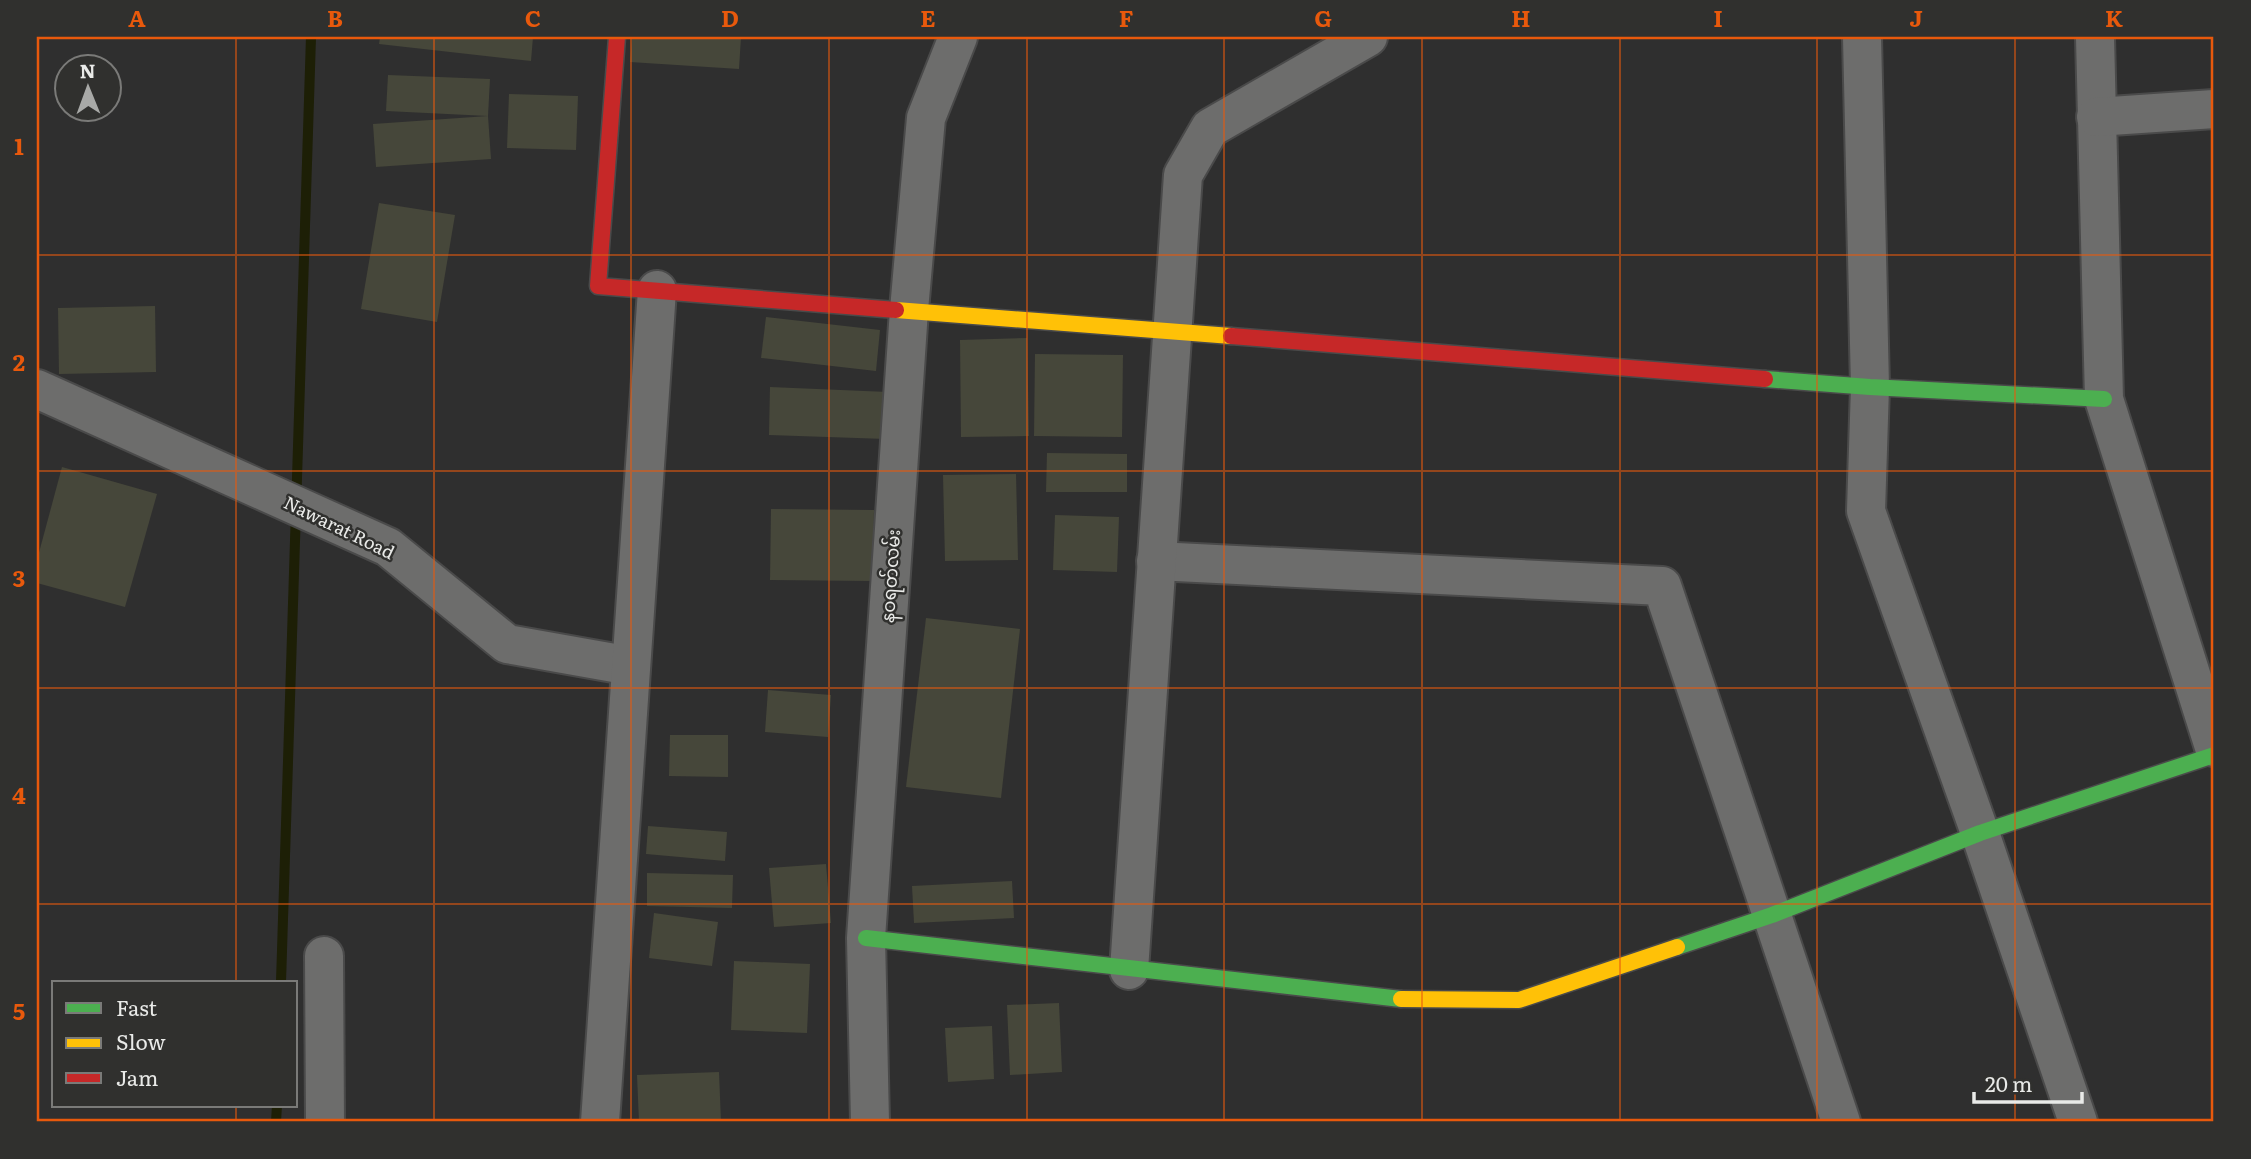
<svg xmlns="http://www.w3.org/2000/svg" width="2251" height="1159" viewBox="0 0 2251 1159" font-family="Literata,'Noto Sans Myanmar',serif">
<rect width="100%" height="100%" fill="#2f2f2f"/>
<g fill="none" stroke-linecap="round" stroke-linejoin="round">
<g stroke="#1d1f06" stroke-width="10">
<path d="M281,982L311,37"/>
<path d="M276,1122L277,1105"/>
</g>
</g>
<g fill="#46473a">
<path d="M380,37H533L531,61L379,44Z"/>
<path d="M632,37H741L739,69L630,62Z"/>
<path d="M388,75L490,79L488,116L386,111Z"/>
<path d="M509,94L578,96L576,150L507,148Z"/>
<path d="M488,116L491,159L376,167L373,124Z"/>
<path d="M379,203L455,215L437,322L361,309Z"/>
<path d="M155,306L156,372L59,374L58,308Z"/>
<path d="M766,317L880,330L876,371L761,358Z"/>
<path d="M1027,338L1029,436L961,437L960,340Z"/>
<path d="M1035,354L1123,355L1122,437L1034,436Z"/>
<path d="M770,387L888,392L886,439L769,435Z"/>
<path d="M1047,453L1127,454V492H1046Z"/>
<path d="M62,467L157,494L125,607L37,583V560Z"/>
<path d="M1016,474L1018,560L945,561L943,475Z"/>
<path d="M771,509L874,510L873,581L770,580Z"/>
<path d="M1055,515L1119,517L1117,572L1053,570Z"/>
<path d="M926,618L1020,629L1001,798L906,787Z"/>
<path d="M768,690L831,695L828,737L765,732Z"/>
<path d="M670,735H728V777L669,776Z"/>
<path d="M648,826L727,832L725,861L646,854Z"/>
<path d="M826,864L831,923L774,927L769,868Z"/>
<path d="M647,873L733,875L732,908L647,906Z"/>
<path d="M1012,881L1014,918L914,923L912,886Z"/>
<path d="M654,913L718,922L712,966L649,958Z"/>
<path d="M734,961L810,964L807,1033L731,1030Z"/>
<path d="M1059,1003L1062,1072L1010,1075L1007,1005Z"/>
<path d="M992,1026L994,1079L948,1082L945,1028Z"/>
<path d="M719,1072L721,1122H639L637,1075Z"/>
</g>
<g fill="none" stroke-linecap="round" stroke-linejoin="round">
<defs>
<g id="street">
<path d="M1862,37L1870,387L1866,511L1980,833L2078,1122"/>
<path d="M2095,37L2104,399L2214,747"/>
<path d="M2096,117L2214,109"/>
<path d="M37,389L388,547L507,644L631,666"/>
<path d="M1156,561L1662,586L1841,1122"/>
<path d="M324,956L325,1122"/>
<path d="M1129,970L1183,175L1210,128L1368,37"/>
<path d="M600,1122L657,290"/>
<path d="M870,1122L866,938L909,310L926,118L958,37"/>
</g>
<g id="fast">
<path d="M1765,379L1870,387L2104,399"/>
<path d="M866,938L1401,999"/>
<path d="M1677,947L1772,915L1980,833L2214,755"/>
</g>
<g id="slow">
<path d="M896,310L1231,336"/>
<path d="M1401,999L1519,1000L1677,947"/>
</g>
<g id="jam">
<path d="M617,37L598,286L896,310"/>
<path d="M1231,336L1765,379"/>
</g>
</defs>
<use href="#street" stroke="#4a4a4a" stroke-width="42"/>
<use href="#fast" stroke="#4a4a4a" stroke-width="19"/>
<use href="#slow" stroke="#4a4a4a" stroke-width="19"/>
<use href="#jam" stroke="#4a4a4a" stroke-width="19"/>
<use href="#street" stroke="#6d6d6c" stroke-width="38"/>
<use href="#fast" stroke="#4caf50" stroke-width="16"/>
<use href="#slow" stroke="#ffc107" stroke-width="16"/>
<use href="#jam" stroke="#c62828" stroke-width="16"/>
</g>
<path fill="none" stroke="#e8590c" stroke-width="2" stroke-opacity="0.55" d="M236,37V982M434,37V1122M631,37V1122M829,37V1122M1027,37V1122M1224,37V1122M1422,37V1122M1620,37V1122M1817,37V1122M2015,37V1122M37,255H2214M37,471H2214M37,688H2214M37,904H2214M236,1105V1122"/>
<g text-anchor="middle" stroke-width="5" stroke-linejoin="round" paint-order="stroke">
<g font-size="18" fill="#e9eae8" stroke="#30302e">
<text transform="translate(339 528) rotate(26)" y="6">Nawarat Road</text>
<text transform="translate(891 576) rotate(-86)" y="6">နဝရတ်လမ်း</text>
</g>
</g>
<rect width="2251" height="1159" fill="none" stroke="#30302e" stroke-width="77"/>
<rect x="52" y="981" width="245" height="126" fill="#30302e" stroke="#7a7a78" stroke-width="2"/>
<rect x="66" y="1003" width="35" height="10" fill="#4caf50" stroke="#7a7a78" stroke-width="2"/>
<text x="116" y="1016" font-size="21" fill="#e9eae8">Fast</text>
<rect x="66" y="1038" width="35" height="10" fill="#ffc107" stroke="#7a7a78" stroke-width="2"/>
<text x="116" y="1050" font-size="21" fill="#e9eae8">Slow</text>
<rect x="66" y="1073" width="35" height="10" fill="#c62828" stroke="#7a7a78" stroke-width="2"/>
<text x="116" y="1086" font-size="21" fill="#e9eae8">Jam</text>
<g transform="translate(88 88) rotate(359)"><circle r="33" fill="#30302e" stroke="#7a7a78" stroke-width="2"/>
<path d="M0-5L12 26L0 18L-12 26Z" fill="#a8a9a7"/>
<text y="-10" font-size="19" font-weight="bold" text-anchor="middle" fill="#e9eae8">N</text>
</g>
<path d="M1974 1092v10h108v-10" fill="none" stroke="#e9eae8" stroke-width="3.5"/>
<text x="1985" y="1092" font-size="21" fill="#e9eae8" stroke="#30302e" stroke-width="5" paint-order="stroke">20 m</text>
<rect x="38" y="38" width="2174" height="1082" fill="none" stroke="#e8590c" stroke-width="2.5"/>
<g font-size="23" text-anchor="middle" font-weight="bold" fill="#e8590c">
<text x="137" y="27">A</text>
<text x="335" y="27">B</text>
<text x="533" y="27">C</text>
<text x="730" y="27">D</text>
<text x="928" y="27">E</text>
<text x="1126" y="27">F</text>
<text x="1323" y="27">G</text>
<text x="1521" y="27">H</text>
<text x="1718" y="27">I</text>
<text x="1916" y="27">J</text>
<text x="2114" y="27">K</text>
<text x="19" y="155">1</text>
<text x="19" y="371">2</text>
<text x="19" y="587">3</text>
<text x="19" y="804">4</text>
<text x="19" y="1020">5</text>
</g>
</svg>
